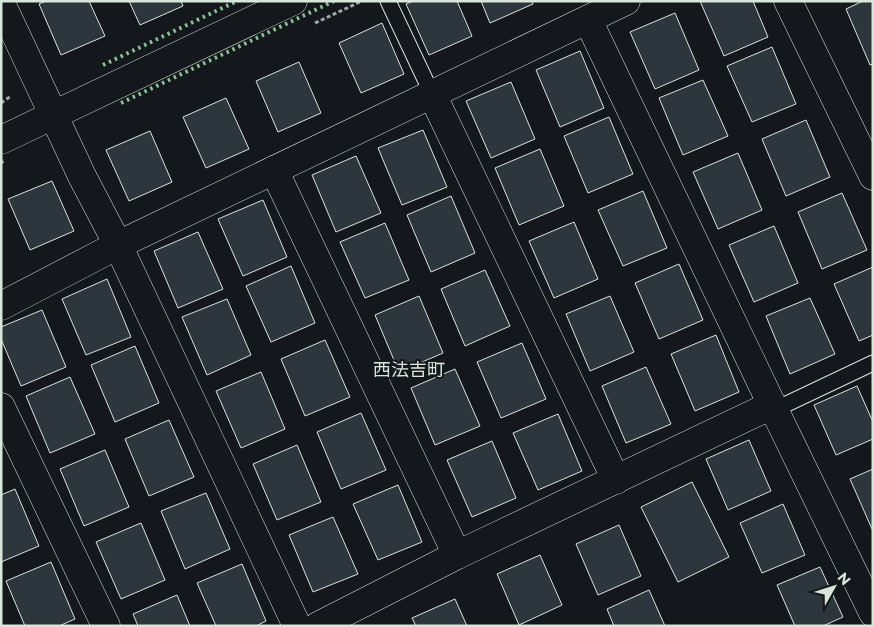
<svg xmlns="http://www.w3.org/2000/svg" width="874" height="627" viewBox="0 0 874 627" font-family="Montserrat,'Noto Sans JP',sans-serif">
<rect width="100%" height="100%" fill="#14181c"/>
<g fill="#2c363c" stroke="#d8e6dc">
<path d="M46,1H89L105,36L61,55L39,4Z"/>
<path d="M129,1H181L183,6L140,25Z"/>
<path d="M413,1H457L472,36L429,55L406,4Z"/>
<path d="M481,1H532L533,4L490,23Z"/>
<path d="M700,1H753L768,37L724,56Z"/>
<path d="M863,1H873V64L870,65L846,9Z"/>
<path d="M675,13L699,70L655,89L630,32Z"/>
<path d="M382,23L404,74L361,93L339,43Z"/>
<path d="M772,47L796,104L752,122L727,66Z"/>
<path d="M580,51L604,108L560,127L536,70Z"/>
<path d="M299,62L321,113L278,132L256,81Z"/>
<path d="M703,80L728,136L683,155L659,98Z"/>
<path d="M511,82L535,139L491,158L466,101Z"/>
<path d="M226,98L249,149L206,168L183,117Z"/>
<path d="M609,117L633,174L588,193L564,136Z"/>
<path d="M806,120L830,177L786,196L762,139Z"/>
<path d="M423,130L447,187L402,205L378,148Z"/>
<path d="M150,131L172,182L129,201L106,150Z"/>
<path d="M540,149L564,206L519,225L495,168Z"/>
<path d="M738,153L762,210L718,229L693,172Z"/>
<path d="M356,156L381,213L336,232L312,175Z"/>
<path d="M52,181L74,231L30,250L8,199Z"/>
<path d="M643,191L667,248L623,266L598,210Z"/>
<path d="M842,193L867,250L822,269L798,212Z"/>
<path d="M451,196L475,253L431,272L407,215Z"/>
<path d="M263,200L287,257L243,276L218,219Z"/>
<path d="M574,222L598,279L554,298L529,241Z"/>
<path d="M385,223L409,280L365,298L340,242Z"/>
<path d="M774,226L798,283L754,302L729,245Z"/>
<path d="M198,232L223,289L178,308L154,251Z"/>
<path d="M679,264L703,320L659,339L635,283Z"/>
<path d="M291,266L315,323L271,342L246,286Z"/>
<path d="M873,267V335L859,341L834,284Z"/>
<path d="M485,270L510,326L465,346L441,289Z"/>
<path d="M107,279L131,337L86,355L62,299Z"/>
<path d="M419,296L443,353L399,372L375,315Z"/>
<path d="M610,296L634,352L590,371L566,314Z"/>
<path d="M810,298L835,354L790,374L766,316Z"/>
<path d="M227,299L251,355L207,375L182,317Z"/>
<path d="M42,310L66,367L21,386L1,339V327Z"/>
<path d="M716,335L739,392L695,411L671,354Z"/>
<path d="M325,340L350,397L305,416L281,359Z"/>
<path d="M522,343L546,399L501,418L477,362Z"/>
<path d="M135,346L159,403L115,422L91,365Z"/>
<path d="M646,367L671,424L626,443L602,386Z"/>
<path d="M455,369L480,426L435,445L411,388Z"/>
<path d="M261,372L285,429L241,448L216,391Z"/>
<path d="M70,377L95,434L50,453L26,396Z"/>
<path d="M857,386L873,422V439L836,455L814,405Z"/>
<path d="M361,413L386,470L341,489L317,432Z"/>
<path d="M558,414L582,471L538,490L513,433Z"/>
<path d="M169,420L194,477L149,496L125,439Z"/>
<path d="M749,440L771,491L728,510L706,459Z"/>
<path d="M492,441L516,498L472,517L447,460Z"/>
<path d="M297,445L321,502L277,520L253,464Z"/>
<path d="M105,450L129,507L84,526L60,469Z"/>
<path d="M873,469V529H872L850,479Z"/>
<path d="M692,482L729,557L678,582L641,507Z"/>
<path d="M398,485L422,542L378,560L353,504Z"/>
<path d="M15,489L39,546L1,562V495Z"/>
<path d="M206,493L230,549L185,569L161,511Z"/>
<path d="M783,504L805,555L762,573L740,523Z"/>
<path d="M333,517L358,574L313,592L289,535Z"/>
<path d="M141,523L165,580L121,599L96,542Z"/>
<path d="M619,525L641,576L598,595L576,544Z"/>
<path d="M540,555L562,605L519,625L497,574Z"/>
<path d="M51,562L75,619L59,626H25L6,581Z"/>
<path d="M242,564L266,621L256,626H216L197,583Z"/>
<path d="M820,567L843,617L823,626H795L777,585Z"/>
<path d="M649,590L665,626H614L607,609Z"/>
<path d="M177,595L190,626H138L133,614Z"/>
<path d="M455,599L467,626H416L412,618Z"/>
</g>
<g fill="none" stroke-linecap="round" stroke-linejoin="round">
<defs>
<g id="service">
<path d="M388,1L432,94"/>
<path d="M774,410L873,363"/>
</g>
<g id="minor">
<path d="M788,1L873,176"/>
<path d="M1,3L82,176L118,245L297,626"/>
<path d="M588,20L772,405L873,613"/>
<path d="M432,94L616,480"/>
<path d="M274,170L457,555"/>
<path d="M1,306L118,245L626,1"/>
<path d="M1,407L106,626"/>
<path d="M318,626L457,555L772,405"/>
</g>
<path id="tertiary" d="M1,140L293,1"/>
</defs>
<use href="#service" stroke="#d8e6dc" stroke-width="17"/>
<use href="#minor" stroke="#d8e6dc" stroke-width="29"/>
<use href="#tertiary" stroke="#d8e6dc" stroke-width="29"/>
<g stroke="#9da8a2" stroke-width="3" stroke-dasharray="4 2.5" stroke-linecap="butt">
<path d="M315,23L362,1"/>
<path d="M1,103L11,96"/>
</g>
<use href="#service" stroke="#14181c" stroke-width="15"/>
<use href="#minor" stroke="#14181c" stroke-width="28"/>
<use href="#tertiary" stroke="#14181c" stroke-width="28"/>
<g stroke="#8ac095" stroke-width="4" stroke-dasharray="2.5 4" stroke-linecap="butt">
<path d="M103,65L237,1"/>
<path d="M121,103L334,1"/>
<path d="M1,162L5,160"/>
</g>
</g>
<g text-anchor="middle" stroke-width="4" stroke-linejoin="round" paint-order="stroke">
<g font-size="18" fill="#d8e6dc" stroke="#14181c">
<text x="409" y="376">西法吉町</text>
</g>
</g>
<rect width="874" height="627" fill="none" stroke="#d8e6dc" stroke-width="5"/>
<g transform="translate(834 587) rotate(51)" stroke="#14181c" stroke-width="4" paint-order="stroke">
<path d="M0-4L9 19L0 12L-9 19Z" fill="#d8e6dc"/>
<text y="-8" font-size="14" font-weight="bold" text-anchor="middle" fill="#d8e6dc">N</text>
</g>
</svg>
